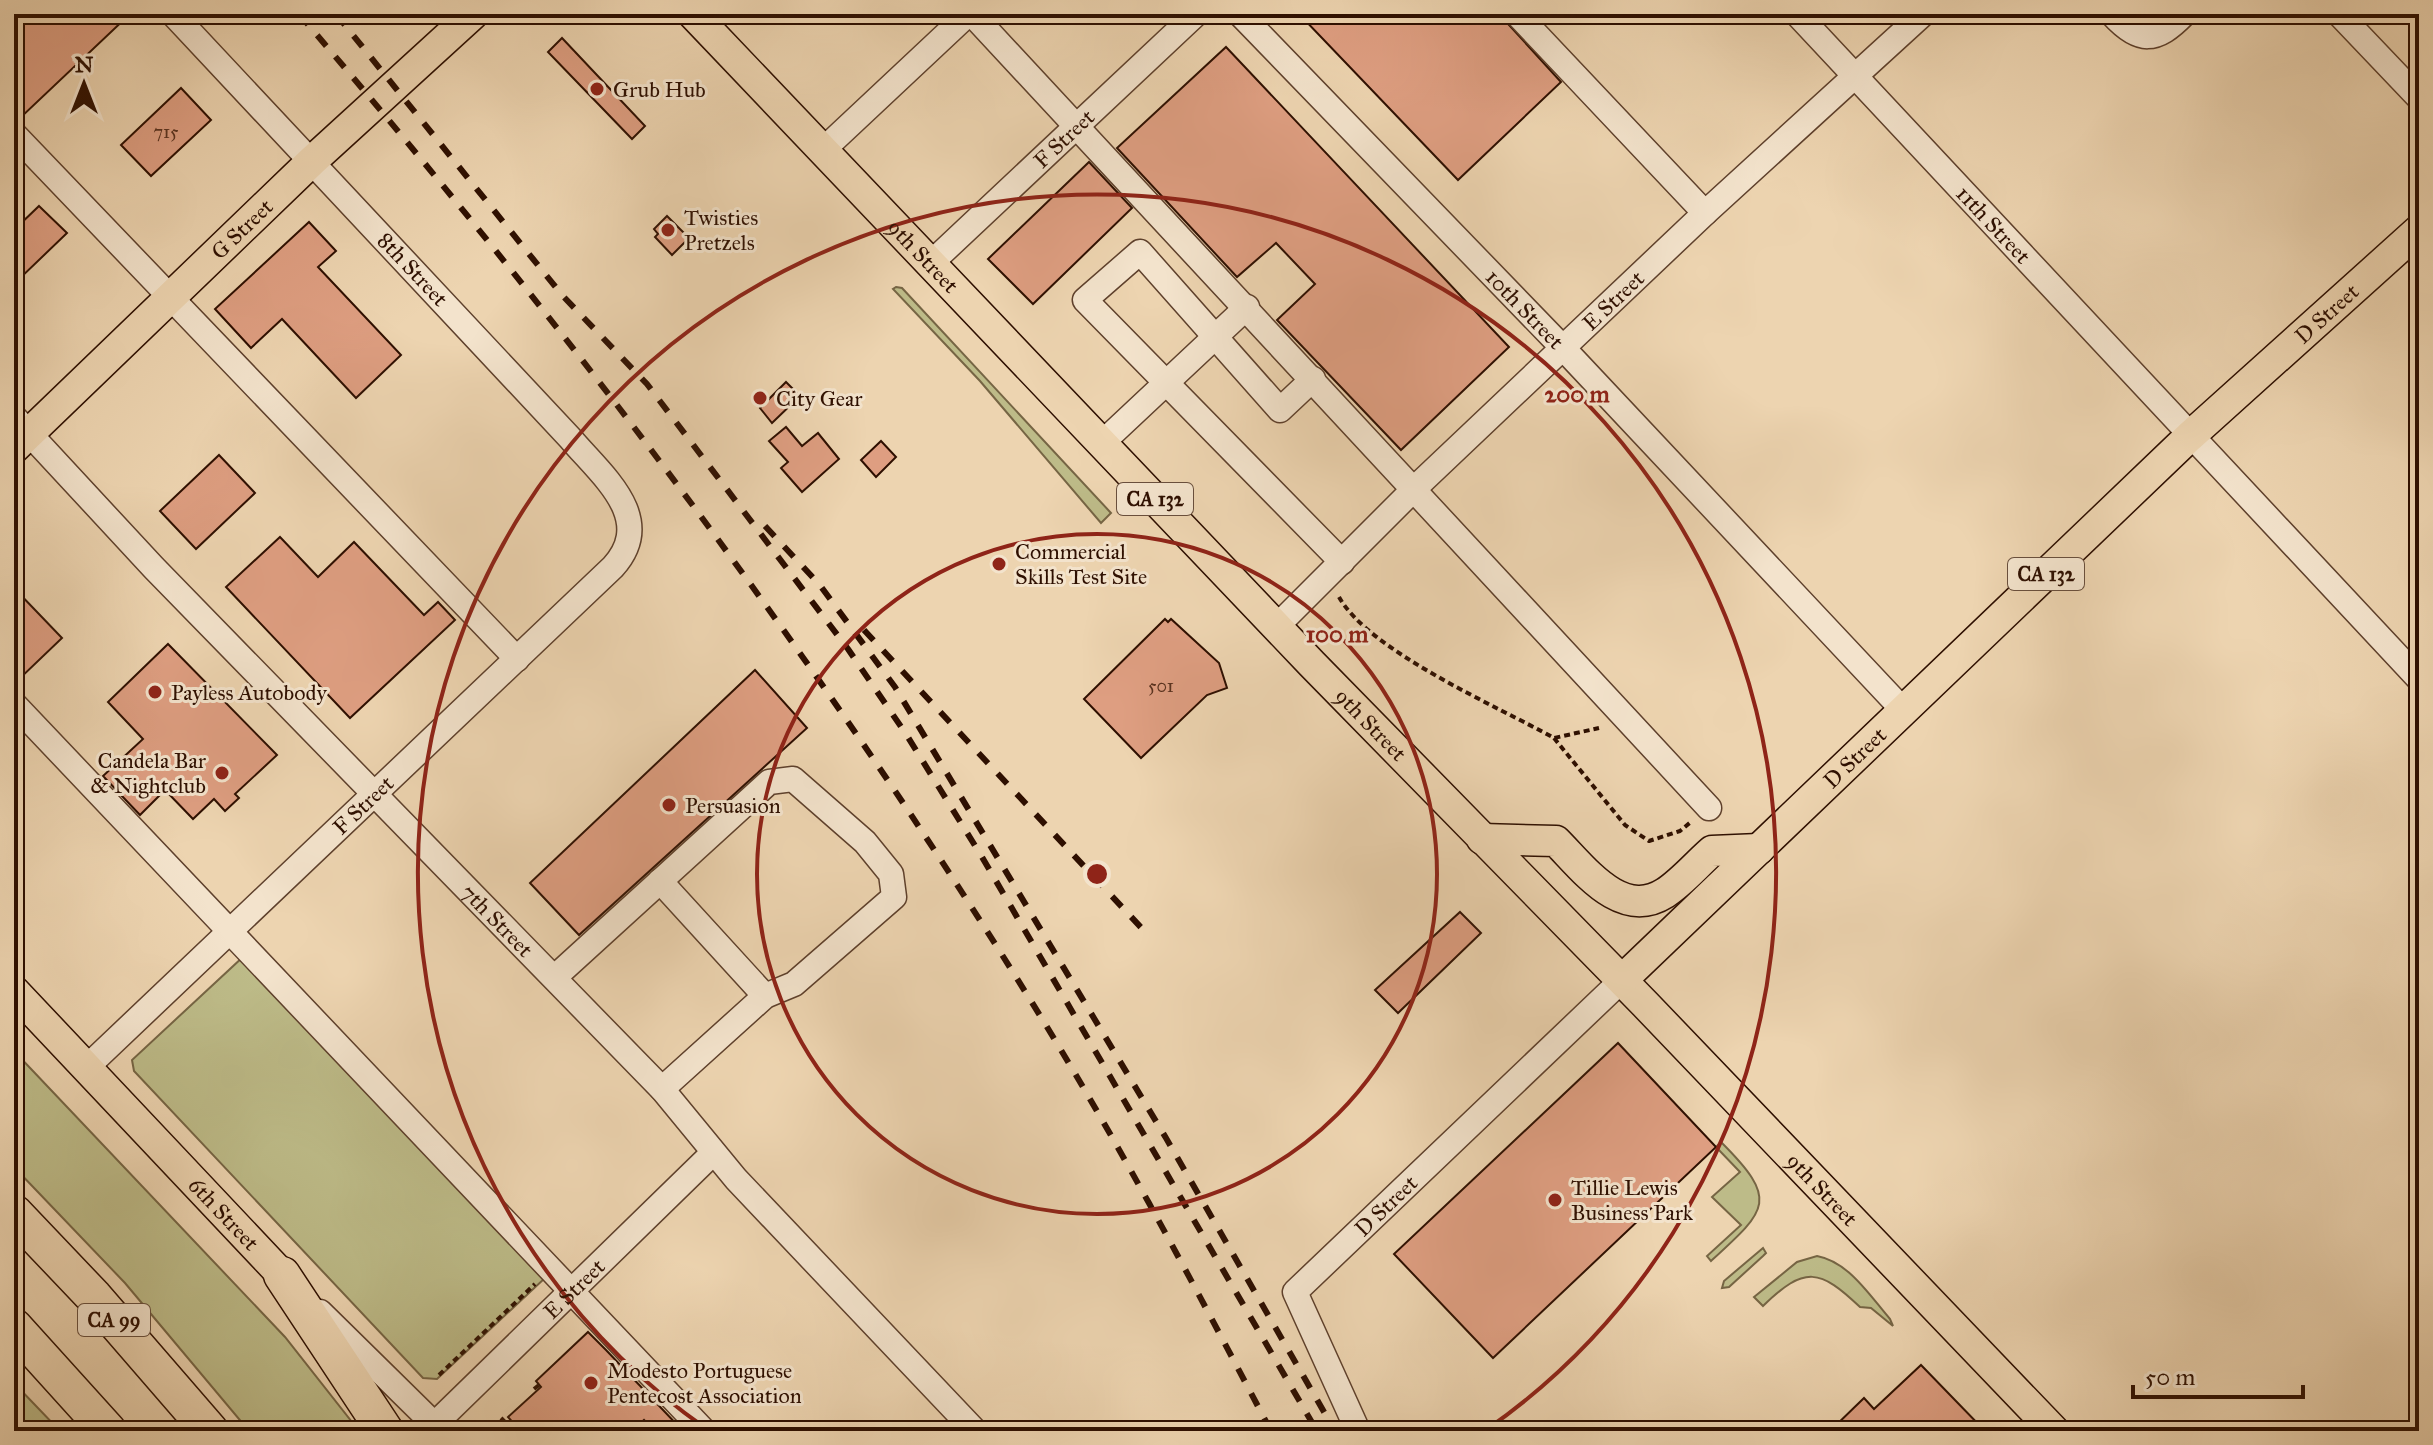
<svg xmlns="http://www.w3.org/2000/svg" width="2433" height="1445" viewBox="0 0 2433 1445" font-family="'IM FELL Great Primer',serif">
<rect width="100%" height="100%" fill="#edd4b0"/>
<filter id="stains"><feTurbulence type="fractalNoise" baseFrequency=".0025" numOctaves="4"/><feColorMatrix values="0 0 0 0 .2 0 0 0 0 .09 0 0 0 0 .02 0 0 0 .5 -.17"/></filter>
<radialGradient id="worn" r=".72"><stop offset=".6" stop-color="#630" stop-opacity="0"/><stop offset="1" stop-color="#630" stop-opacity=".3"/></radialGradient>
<g fill="#bdbb88" stroke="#766544" stroke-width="2">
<path d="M896,287L902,288L1111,513L1101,523L980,381L893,289Z"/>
<path d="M244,956L545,1278L437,1379L423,1378L134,1071L132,1060Z"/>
<path d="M14,1051L285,1337L359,1431H249L125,1283L14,1167Z"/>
<path d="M1721,1142C1779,1200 1768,1209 1711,1261L1707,1256L1741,1225L1712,1197L1740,1172L1716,1147Z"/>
<path d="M1763,1248L1766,1253L1763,1256L1729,1287L1722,1288L1724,1281Z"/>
<path d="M1817,1256C1849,1262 1870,1296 1890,1319L1893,1326L1871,1308L1860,1307C1820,1269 1805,1265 1763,1306L1754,1297L1797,1262Z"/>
<path d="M14,1383L60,1431H14Z"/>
</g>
<g fill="#de9e81" stroke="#2e0f00" stroke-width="2">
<path d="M14,14H130L18,120L14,119Z"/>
<path d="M1299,14H1499L1561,82L1458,180Z"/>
<path d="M562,38L645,126L632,139L548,52Z"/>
<path d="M1226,47L1509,347L1401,450L1277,320L1315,284L1276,243L1237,277L1117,148Z"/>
<path d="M181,88L211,120L151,176L121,145Z"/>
<path d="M1089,162L1132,208L1033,304L988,259Z"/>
<path d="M39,206L67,233L14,284V230Z"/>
<path d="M667,216L689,238L672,255L655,237L658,234L654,229Z"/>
<path d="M309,222L336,251L318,267L401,355L356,398L282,319L251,348L215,309Z"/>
<path d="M786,382L800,396L772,423L760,408Z"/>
<path d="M786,427L802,446L818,433L839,459L802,492L781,468L788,462L769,441Z"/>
<path d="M881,441L896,457L876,477L861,460Z"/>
<path d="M219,455L255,493L196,549L160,511Z"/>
<path d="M280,537L318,577L354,542L424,615L438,602L455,620L350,718L226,587Z"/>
<path d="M14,588L62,638L14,684Z"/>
<path d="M1165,619L1168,622L1171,619L1219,663L1227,688L1207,695L1141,758L1084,699Z"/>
<path d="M168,644L277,755L235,794L239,798L225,811L214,799L193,819L165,790L140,815L103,776L143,739L108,702Z"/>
<path d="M755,670L807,728L579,935L530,883Z"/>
<path d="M1460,912L1481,933L1398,1013L1375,990Z"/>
<path d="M1618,1043L1716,1147L1493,1358L1394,1254Z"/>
<path d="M588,1332L606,1350L683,1431H655L644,1420L632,1431H521L515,1425L508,1417L541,1387L536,1381Z"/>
<path d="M1921,1365L1985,1431H1830L1864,1398L1874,1409Z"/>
</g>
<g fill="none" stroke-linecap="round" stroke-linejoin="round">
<defs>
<g id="minor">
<path d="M972,14L1709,808"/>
<path id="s1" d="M1240,14L1563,348L1904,711"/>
<path d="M1517,14L1705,213"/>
<path id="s2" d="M1797,14L2419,679"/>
<path d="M2112,14C2139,44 2156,43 2184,14"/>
<path d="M2339,14L2419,98"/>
<path d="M14,134L517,659"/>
<path d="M823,150L968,14"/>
<path id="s3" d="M931,263L1196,14"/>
<path d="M1313,379L1280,410L1140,252L1085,300L1342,562"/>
<path id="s4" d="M14,417L154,568L662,1089L736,1179L975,1431"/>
<path d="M1102,443L1247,307"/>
<path id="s5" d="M1277,626L1415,488L1705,213L1923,14"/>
<path d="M14,704L704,1431"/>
<path d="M660,881L765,996"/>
<path d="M555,977L769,782L793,779L865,842L891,874L894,897L794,984L765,996L662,1089"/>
<path id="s6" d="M86,1068L613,567C657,518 602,476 570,438L173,14"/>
<path d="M320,1312L441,1431"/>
<path id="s7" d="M435,1424L713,1153"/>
<path id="s8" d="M1358,1431L1295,1292L1622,980"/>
</g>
<g id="major">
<path id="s9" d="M693,14L1312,664L1645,1004L2054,1431"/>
<path id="s10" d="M14,448L312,161L473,14"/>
<path d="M1482,839L1556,841C1584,869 1621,921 1665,893C1682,882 1697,864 1712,851L1759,849"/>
<path id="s11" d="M1622,980L2189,437L2419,230"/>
<path id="s12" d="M14,991L282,1275"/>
</g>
<g id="highway">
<path d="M14,1213L94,1297L210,1431"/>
<path d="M282,1275L385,1431"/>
<path d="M14,1327L108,1431"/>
</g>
</defs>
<use href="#minor" stroke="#5e402c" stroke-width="27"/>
<use href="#major" stroke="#2e0f00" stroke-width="33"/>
<use href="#highway" stroke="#2e0f00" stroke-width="39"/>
<g stroke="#2e0f00" stroke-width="4" stroke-dasharray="6 4" stroke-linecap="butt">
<path d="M1339,597C1370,652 1497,706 1554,738L1599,728"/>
<path d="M1554,738L1625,825L1649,841L1680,831L1692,821"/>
<path d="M439,1375L535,1284"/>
<path d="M534,1389L539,1385"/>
<path d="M501,1418L509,1426"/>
</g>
<use href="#minor" stroke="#f3e3cc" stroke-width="24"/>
<use href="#major" stroke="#edd4b0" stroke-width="30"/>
<use href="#highway" stroke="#edd4b0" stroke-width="36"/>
<g stroke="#2e0f00" stroke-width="6" stroke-dasharray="14 14" stroke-linecap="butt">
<path d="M299,14C564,323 811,648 1026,993C1115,1135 1193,1283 1271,1431"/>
<path d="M336,14L562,295L647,384L848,649L906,734L982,857L1317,1431"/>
<path d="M765,526L819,584L895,687L1166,1138L1335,1431"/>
<path d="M864,630L1149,936"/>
</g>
</g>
<g fill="none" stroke="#8f2418" stroke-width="4">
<circle cx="1097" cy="874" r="340"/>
<path d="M708 1430A679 679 0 1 1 1486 1430"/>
</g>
<g fill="#8f2418" stroke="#f3e3cc" stroke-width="3">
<circle cx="597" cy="89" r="8"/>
<circle cx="668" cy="230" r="8"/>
<circle cx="760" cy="398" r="8"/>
<circle cx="999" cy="564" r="8"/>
<circle cx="155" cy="692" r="8"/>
<circle cx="222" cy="773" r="8"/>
<circle cx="669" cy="805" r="8"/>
<circle cx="1555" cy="1200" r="8"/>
<circle cx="591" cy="1383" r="8"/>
</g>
<g text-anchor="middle" stroke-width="6" stroke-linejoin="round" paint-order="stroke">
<g font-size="18" fill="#5a3320">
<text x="166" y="138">715</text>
<text x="1161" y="692">501</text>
</g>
<g fill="#f3e3cc" stroke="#694f3d" stroke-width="2">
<rect x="1117" y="483" width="76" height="32" rx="6"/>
<rect x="2008" y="558" width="76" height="32" rx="6"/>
<rect x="78" y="1304" width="72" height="32" rx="6"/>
</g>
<g font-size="20" font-weight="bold" fill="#2e0f00">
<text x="1155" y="506">CA 132</text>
<text x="2046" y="581">CA 132</text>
<text x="114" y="1327">CA 99</text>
</g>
<g font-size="22" fill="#2e0f00" stroke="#f3e3cc" text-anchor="start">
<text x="613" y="97">Grub Hub</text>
<text x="684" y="225">Twisties<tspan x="684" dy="25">Pretzels</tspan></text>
<text x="776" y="406">City Gear</text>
<text x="1015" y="559">Commercial<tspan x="1015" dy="25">Skills Test Site</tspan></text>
<text x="171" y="700">Payless Autobody</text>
<text x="206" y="768" text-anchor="end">Candela Bar<tspan x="206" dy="25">&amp; Nightclub</tspan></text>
<text x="685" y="813">Persuasion</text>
<text x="1571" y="1195">Tillie Lewis<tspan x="1571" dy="25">Business Park</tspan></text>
<text x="607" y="1378">Modesto Portuguese<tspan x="607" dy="25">Pentecost Association</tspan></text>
</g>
<g font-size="22" fill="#2e0f00" stroke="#f3e3cc">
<text dy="8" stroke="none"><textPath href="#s3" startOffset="182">F Street</textPath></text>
<text dy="8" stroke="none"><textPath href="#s2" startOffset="288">11th Street</textPath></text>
<text dy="8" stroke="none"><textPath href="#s10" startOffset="316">G Street</textPath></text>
<text dy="8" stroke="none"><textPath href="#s9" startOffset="334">9th Street</textPath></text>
<text transform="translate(413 269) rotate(47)" y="8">8th Street</text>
<text dy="8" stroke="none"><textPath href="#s5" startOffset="468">E Street</textPath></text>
<text dy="8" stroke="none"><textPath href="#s1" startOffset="410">10th Street</textPath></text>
<text dy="8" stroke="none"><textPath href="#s11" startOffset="970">D Street</textPath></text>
<text dy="8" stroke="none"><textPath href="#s9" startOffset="982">9th Street</textPath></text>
<text dy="8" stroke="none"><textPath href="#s11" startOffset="322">D Street</textPath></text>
<text dy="8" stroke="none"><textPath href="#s6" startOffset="382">F Street</textPath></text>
<text dy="8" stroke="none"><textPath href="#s4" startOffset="698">7th Street</textPath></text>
<text dy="8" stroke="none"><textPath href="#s9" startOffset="1630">9th Street</textPath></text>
<text dy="8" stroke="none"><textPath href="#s8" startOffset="278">D Street</textPath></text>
<text dy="8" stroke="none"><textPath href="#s12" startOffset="306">6th Street</textPath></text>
<text dy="8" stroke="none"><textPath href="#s7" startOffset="194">E Street</textPath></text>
</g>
</g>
<circle cx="1097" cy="874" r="12" fill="#8f2418" stroke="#f3e3cc" stroke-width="4"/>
<g font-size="24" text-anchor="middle" font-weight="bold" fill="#8f2418" stroke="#f3e3cc" stroke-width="6" stroke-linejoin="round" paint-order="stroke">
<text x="1577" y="402">200 m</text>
<text x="1337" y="642">100 m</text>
</g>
<rect width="2433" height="1445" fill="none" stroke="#edd4b0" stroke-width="48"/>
<rect x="16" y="16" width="2401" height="1413" fill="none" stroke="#2e0f00" stroke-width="4"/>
<rect x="24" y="24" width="2385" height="1397" fill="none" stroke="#2e0f00" stroke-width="2"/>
<g transform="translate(84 84)" stroke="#f3e3cc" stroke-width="6" paint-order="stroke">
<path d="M0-6L14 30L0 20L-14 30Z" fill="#2e0f00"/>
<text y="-12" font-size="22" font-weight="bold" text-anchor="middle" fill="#2e0f00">N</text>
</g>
<path d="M2133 1385v12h170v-12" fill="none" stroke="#2e0f00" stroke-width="4"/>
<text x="2145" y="1385" font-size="24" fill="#2e0f00" stroke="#f3e3cc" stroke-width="6" paint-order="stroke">50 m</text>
<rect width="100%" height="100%" filter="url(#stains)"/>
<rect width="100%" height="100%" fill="url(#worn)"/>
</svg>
